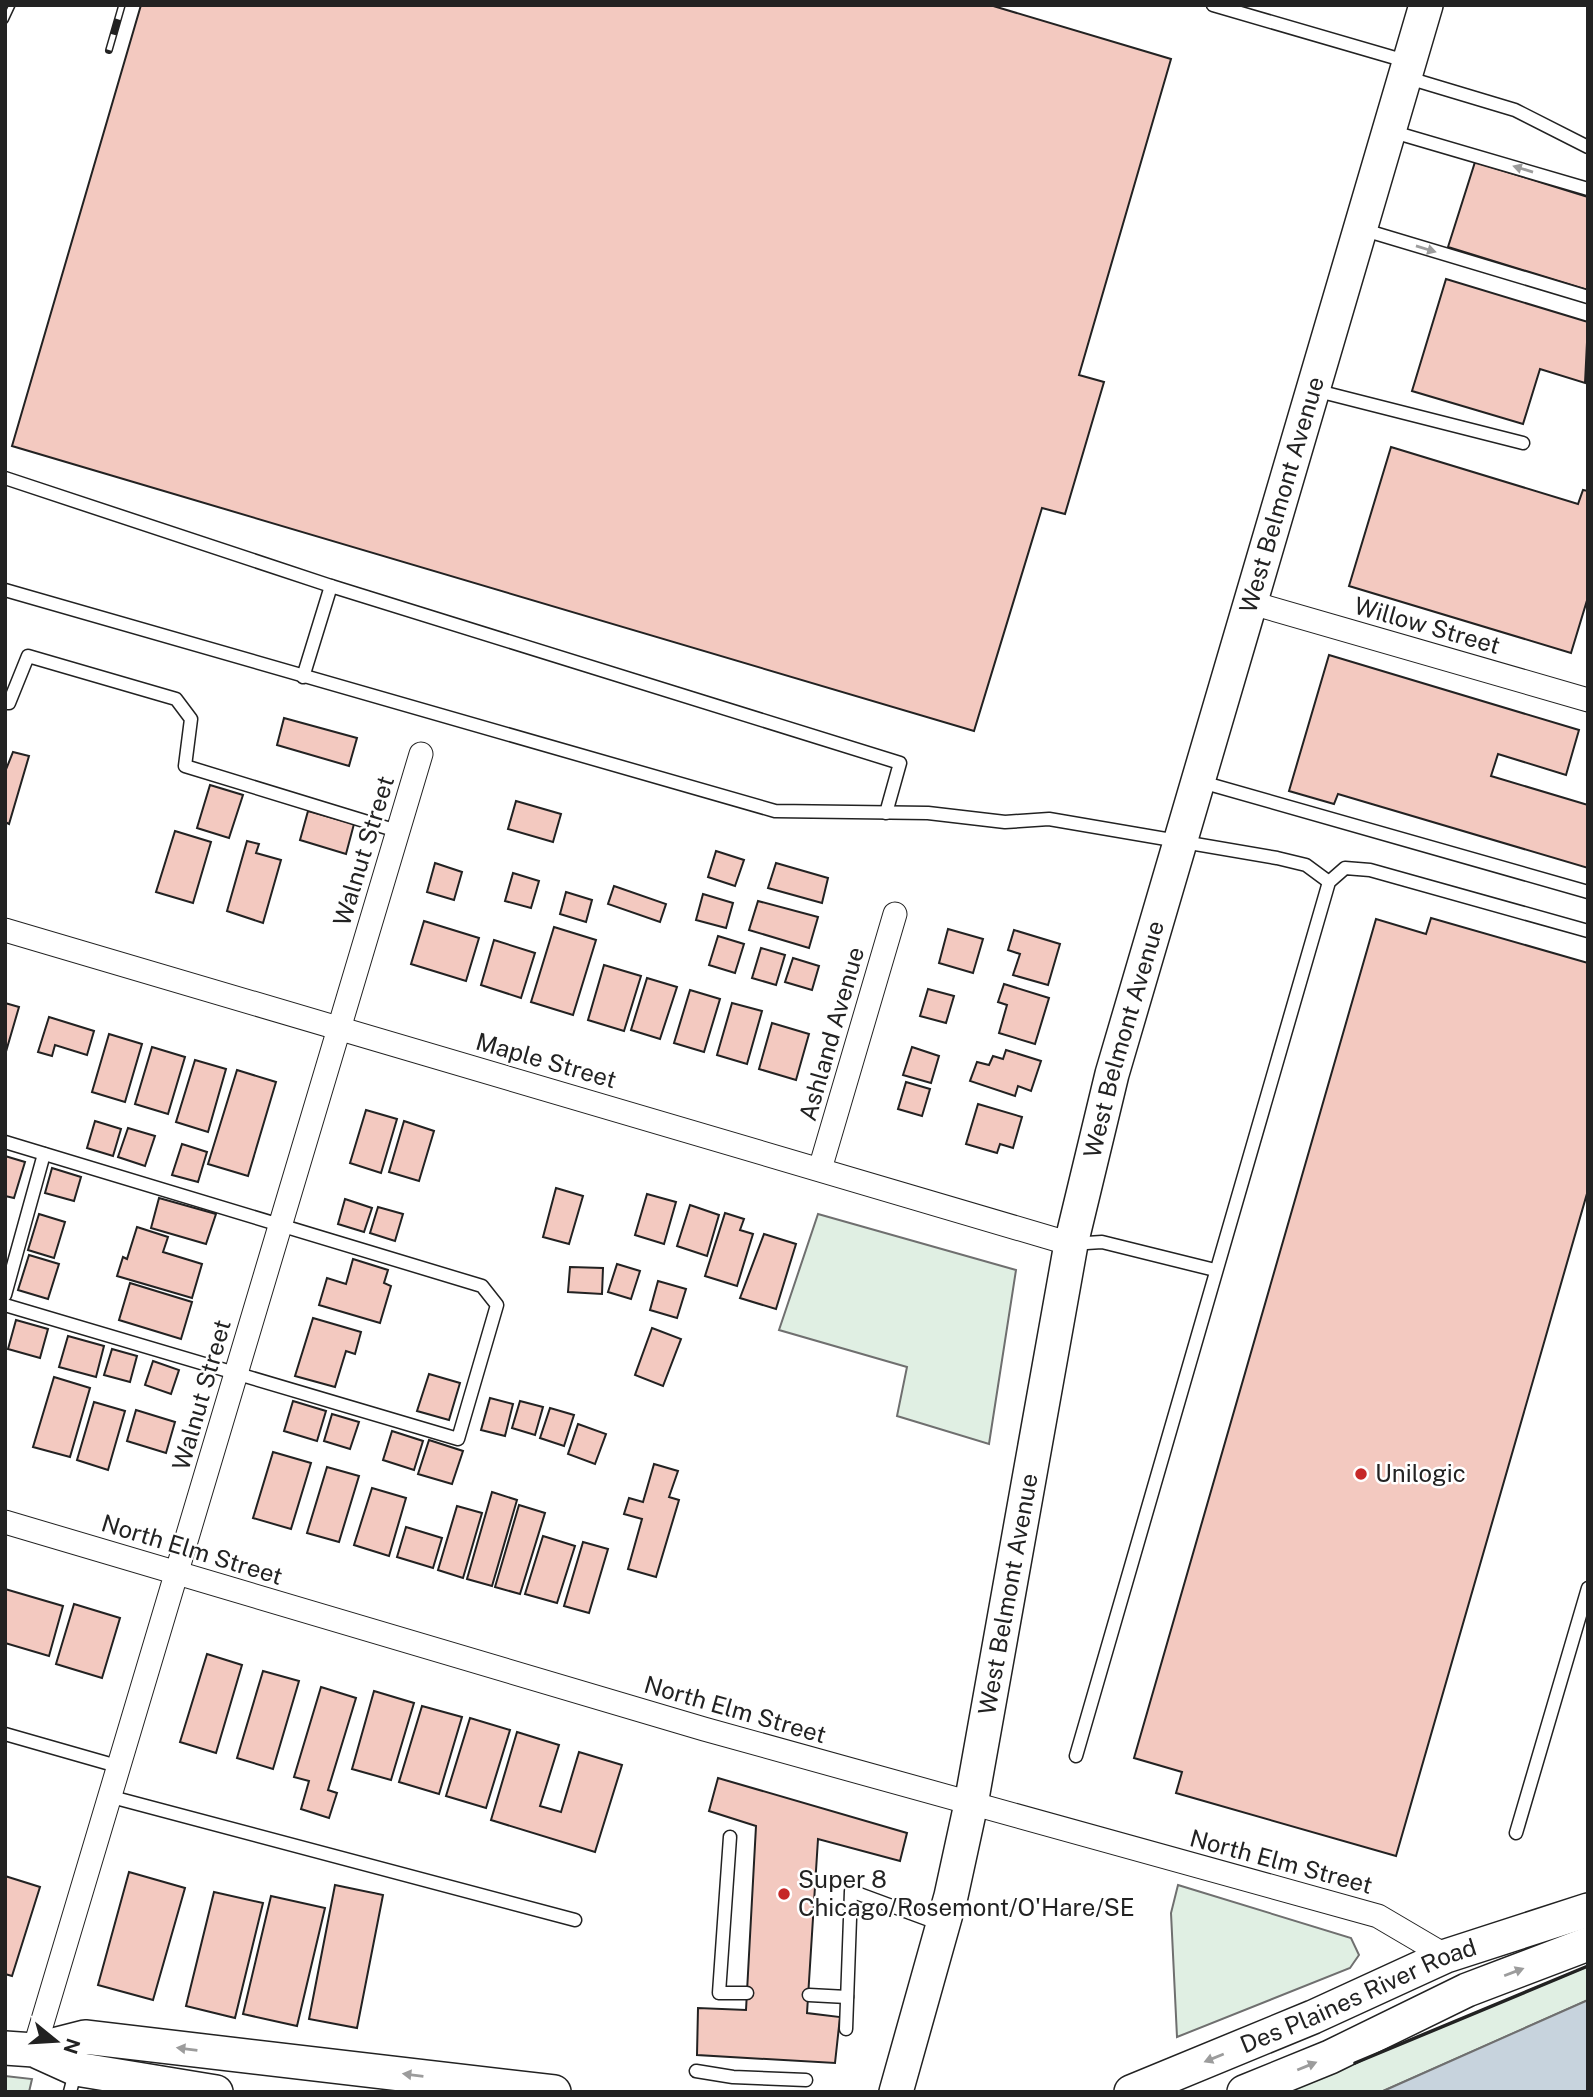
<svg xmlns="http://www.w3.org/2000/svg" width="1593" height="2097" viewBox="0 0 1593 2097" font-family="'Public Sans',sans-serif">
<rect width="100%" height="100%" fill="#fff"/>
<g fill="#e0efe3" stroke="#6f6f6f" stroke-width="2">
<path d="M818,1214L1016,1270L989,1444L897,1416L907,1367L779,1330Z"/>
<path d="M1178,1885L1351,1938L1359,1955L1350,1968L1177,2037L1171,1913Z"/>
<path d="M1588,1966V2000L1381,2092H1285Z"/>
<path d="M5,2076L32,2079L29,2092H5Z"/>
</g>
<path fill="#c7d3dd" stroke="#6f6f6f" stroke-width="2" d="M1588,2000V2091L1381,2092Z"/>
<g fill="#f3c9c0" stroke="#222" stroke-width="2">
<path d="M141,5H990L1171,59L1079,375L1104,382L1065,514L1042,508L974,731L12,446Z"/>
<path d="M1475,162L1588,197V290L1448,247Z"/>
<path d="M1446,279L1588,322L1585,383L1540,369L1523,424L1412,391Z"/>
<path d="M1391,447L1578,504L1583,490L1588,491V597L1571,653L1349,586Z"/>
<path d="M1329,655L1579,730L1566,775L1498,754L1491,776L1588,805V868L1338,794L1334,804L1289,791Z"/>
<path d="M284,718L357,738L349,766L277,745Z"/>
<path d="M13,752L29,756L9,824L5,822V772Z"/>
<path d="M210,785L243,795L229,838L197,828Z"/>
<path d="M516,801L561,814L553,842L508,829Z"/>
<path d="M308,811L354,824L346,854L300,840Z"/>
<path d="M175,831L211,842L193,903L156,892Z"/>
<path d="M247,841L259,844L256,853L281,860L263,923L227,911Z"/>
<path d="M716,851L744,860L735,886L708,877Z"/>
<path d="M435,863L462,872L454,900L427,892Z"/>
<path d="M776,863L828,878L822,903L768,888Z"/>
<path d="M513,873L539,881L531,908L505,901Z"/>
<path d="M614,886L666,904L660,922L608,904Z"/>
<path d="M566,892L592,900L586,922L560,914Z"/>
<path d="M703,894L733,903L726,928L696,920Z"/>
<path d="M758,901L818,917L809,948L749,930Z"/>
<path d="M1431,918L1588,963V1190L1396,1856L1176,1793L1182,1772L1134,1758L1376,919L1426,934Z"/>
<path d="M424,921L479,938L466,981L411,964Z"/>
<path d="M554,927L596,940L573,1015L531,1002Z"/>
<path d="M948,929L983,939L973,973L939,963Z"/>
<path d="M1014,930L1060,944L1048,985L1013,975L1020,954L1008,950Z"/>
<path d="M718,936L744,944L735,973L709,965Z"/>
<path d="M494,940L535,953L521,998L481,985Z"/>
<path d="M761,948L785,955L776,985L752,978Z"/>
<path d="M793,958L819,966L812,990L785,982Z"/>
<path d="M604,965L641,976L624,1031L588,1020Z"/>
<path d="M647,978L677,987L660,1039L631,1030Z"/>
<path d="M1004,984L1049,998L1035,1044L999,1033L1007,1005L998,1002Z"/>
<path d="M928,989L954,996L946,1023L920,1016Z"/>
<path d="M690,990L720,999L704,1052L674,1043Z"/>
<path d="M5,1003L19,1007L5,1055Z"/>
<path d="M732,1003L762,1011L747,1064L717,1055Z"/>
<path d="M49,1017L94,1031L87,1055L55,1045L52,1056L38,1052Z"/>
<path d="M772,1023L809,1034L796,1080L759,1069Z"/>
<path d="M109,1034L142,1044L125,1102L92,1092Z"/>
<path d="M152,1047L185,1057L168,1114L135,1104Z"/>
<path d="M912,1047L939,1056L931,1083L903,1075Z"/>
<path d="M1006,1050L1041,1061L1031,1091L1018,1086L1015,1096L970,1081L977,1062L989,1065L993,1056L1003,1059Z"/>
<path d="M195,1060L226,1069L208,1132L176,1122Z"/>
<path d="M237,1070L276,1082L248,1176L208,1164Z"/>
<path d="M906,1082L930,1089L922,1116L898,1109Z"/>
<path d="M978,1104L1022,1117L1013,1148L1000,1144L997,1153L966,1144Z"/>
<path d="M366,1110L397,1119L381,1173L350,1163Z"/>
<path d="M95,1121L121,1129L113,1156L87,1148Z"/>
<path d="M404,1121L434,1131L419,1181L389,1172Z"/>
<path d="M128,1128L155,1136L145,1166L118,1157Z"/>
<path d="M182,1144L207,1152L198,1182L172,1175Z"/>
<path d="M5,1156L25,1162L14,1198L5,1196Z"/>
<path d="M52,1168L81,1177L74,1201L45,1193Z"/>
<path d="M556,1188L583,1196L569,1244L543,1237Z"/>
<path d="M647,1194L676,1202L664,1244L635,1235Z"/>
<path d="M159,1198L216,1214L206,1244L151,1228Z"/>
<path d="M345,1199L372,1208L364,1232L338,1224Z"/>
<path d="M690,1205L719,1215L707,1256L677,1246Z"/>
<path d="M378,1207L403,1214L395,1241L370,1233Z"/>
<path d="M725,1213L744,1219L740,1230L753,1234L737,1286L705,1276Z"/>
<path d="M39,1214L65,1222L54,1258L28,1250Z"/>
<path d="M137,1227L168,1237L163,1252L202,1264L192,1298L117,1276L123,1257L127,1259Z"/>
<path d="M764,1234L796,1244L776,1309L740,1298Z"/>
<path d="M29,1255L59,1264L48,1299L18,1290Z"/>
<path d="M353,1259L388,1270L384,1283L391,1286L380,1323L319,1305L327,1278L346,1284Z"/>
<path d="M617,1264L640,1271L631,1299L608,1292Z"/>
<path d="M570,1267L603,1268L602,1294L568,1292Z"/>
<path d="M658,1281L686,1289L677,1318L650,1310Z"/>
<path d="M130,1283L192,1302L181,1339L119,1320Z"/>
<path d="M313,1318L361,1332L355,1354L346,1351L335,1387L295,1376Z"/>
<path d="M16,1320L48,1329L40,1358L8,1349Z"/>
<path d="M652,1328L681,1339L663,1386L635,1375Z"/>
<path d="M68,1336L104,1346L96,1377L59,1367Z"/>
<path d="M112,1349L137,1356L130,1382L104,1375Z"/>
<path d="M153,1361L179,1370L171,1394L145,1385Z"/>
<path d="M429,1374L460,1383L449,1420L417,1411Z"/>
<path d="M54,1377L90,1388L70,1457L33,1447Z"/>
<path d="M490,1398L513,1404L505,1436L481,1430Z"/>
<path d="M293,1401L326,1411L317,1441L284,1431Z"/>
<path d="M520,1401L543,1407L535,1435L512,1428Z"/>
<path d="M94,1402L125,1411L108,1470L77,1460Z"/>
<path d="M550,1408L574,1415L564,1446L540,1438Z"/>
<path d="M136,1410L175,1422L166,1453L127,1441Z"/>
<path d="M332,1414L359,1422L350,1449L324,1441Z"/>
<path d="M578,1424L606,1434L595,1464L568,1454Z"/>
<path d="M392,1431L423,1441L414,1470L383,1460Z"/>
<path d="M429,1440L463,1451L452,1484L418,1474Z"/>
<path d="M273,1452L311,1463L291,1529L253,1518Z"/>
<path d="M654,1464L678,1471L669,1497L679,1500L656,1577L628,1569L642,1519L624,1514L629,1498L643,1502Z"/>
<path d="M327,1467L359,1476L339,1542L307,1533Z"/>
<path d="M372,1488L406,1498L389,1556L354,1545Z"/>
<path d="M492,1492L517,1500L492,1586L467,1579Z"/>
<path d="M519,1505L545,1513L520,1594L495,1587Z"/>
<path d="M457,1506L482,1513L463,1578L438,1570Z"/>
<path d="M406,1527L442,1538L433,1568L397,1557Z"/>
<path d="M543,1536L575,1546L557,1603L525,1594Z"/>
<path d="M583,1542L608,1549L589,1613L564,1606Z"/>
<path d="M5,1589L63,1606L49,1656L5,1643Z"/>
<path d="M74,1604L120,1618L102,1678L56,1664Z"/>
<path d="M207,1654L242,1665L216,1753L180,1742Z"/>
<path d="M263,1671L299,1681L273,1769L237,1758Z"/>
<path d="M321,1687L356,1698L328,1790L337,1793L329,1818L301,1809L309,1781L294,1777Z"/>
<path d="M374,1691L414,1703L391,1780L352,1769Z"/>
<path d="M422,1706L462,1717L439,1794L399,1782Z"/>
<path d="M470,1718L510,1730L486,1808L446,1796Z"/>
<path d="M517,1732L559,1745L540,1806L561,1812L579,1752L622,1765L595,1852L491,1820Z"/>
<path d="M718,1778L907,1833L900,1861L818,1839L807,2013L840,2017L835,2063L697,2055L698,2008L746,2010L756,1826L709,1811Z"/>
<path d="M129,1872L185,1888L153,2000L98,1985Z"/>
<path d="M5,1876L40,1887L12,1976L5,1974Z"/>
<path d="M335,1885L383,1895L357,2028L309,2019Z"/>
<path d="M214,1892L263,1903L235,2018L186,2006Z"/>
<path d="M271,1896L325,1908L297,2026L243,2014Z"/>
</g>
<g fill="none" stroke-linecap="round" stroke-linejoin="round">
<defs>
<g id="service">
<path d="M1213,5L1409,62"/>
<path d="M1405,77L1515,110L1588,147"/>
<path d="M1390,131L1588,189"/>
<path d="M1361,229L1588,297"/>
<path d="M1314,390L1523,443"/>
<path d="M5,478L331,586"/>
<path d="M5,590L775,811L928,813L1005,822L1049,819L1277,858L1306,865L1329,882"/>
<path d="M303,677L331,586L900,763L886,813"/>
<path d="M5,703H9L28,656L176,699L191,719L185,766L397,831"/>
<path d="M1198,781L1588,892"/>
<path d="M5,1142L482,1286L497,1305L458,1439L5,1305"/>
<path d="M1071,1244L1102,1242L1215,1270"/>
<path d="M5,1295L44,1154"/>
<path d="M5,1734L117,1766"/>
<path d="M1076,1756L1329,882L1345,868L1370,870L1588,931"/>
<path d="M108,1796L575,1920"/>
<path d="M1516,1833L1588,1588"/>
<path d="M730,1837L719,1993H747"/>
<path d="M809,1995L847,1997"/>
<path d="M846,2029L851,1891L943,1925"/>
<path d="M696,2071L733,2077L806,2080"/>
<path d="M70,2092L76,2069"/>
</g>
<g id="minor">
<path d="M1252,603L1588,700"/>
<path d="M5,930L1071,1244"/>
<path d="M820,1169L895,914"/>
<path d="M5,1522L704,1729L1378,1916L1446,1956"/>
<path d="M34,2050L421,754"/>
</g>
<g id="secondary">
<path d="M5,2048L34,2050L76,2069L216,2092"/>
<path d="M34,2050L85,2037L554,2092"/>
<path id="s1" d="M896,2092L951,1896L971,1804L1071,1244L1112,1074L1426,5"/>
<path id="s2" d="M1131,2092L1313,2017L1446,1956L1588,1910"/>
<path d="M1244,2092L1330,2057L1467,1990L1588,1944"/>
</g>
</defs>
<use href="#service" stroke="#222" stroke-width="15"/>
<use href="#minor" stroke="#222" stroke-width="25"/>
<use href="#secondary" stroke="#222" stroke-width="36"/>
<use href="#service" stroke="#fff" stroke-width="12"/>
<use href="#minor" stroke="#fff" stroke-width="23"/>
<use href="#secondary" stroke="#fff" stroke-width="33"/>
<defs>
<g id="rail">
<path d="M5,20L12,5"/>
<path d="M109,50L122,5"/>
</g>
</defs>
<use href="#rail" stroke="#222" stroke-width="8"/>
<use href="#rail" stroke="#fff" stroke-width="5" stroke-dasharray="16" stroke-linecap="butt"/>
<path stroke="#222" stroke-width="3.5" d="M1355,2063L1588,1966"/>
</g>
<defs><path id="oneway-solid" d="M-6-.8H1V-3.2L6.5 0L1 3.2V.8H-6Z" transform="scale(1.75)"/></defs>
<g fill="#9c9c9c">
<use href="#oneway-solid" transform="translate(1523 169) rotate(-163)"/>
<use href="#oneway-solid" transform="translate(1426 249) rotate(17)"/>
<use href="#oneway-solid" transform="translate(1514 1972) rotate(-21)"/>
<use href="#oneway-solid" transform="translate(187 2049) rotate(-173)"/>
<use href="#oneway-solid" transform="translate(1214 2058) rotate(158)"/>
<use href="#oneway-solid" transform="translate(1307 2066) rotate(-22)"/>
<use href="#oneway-solid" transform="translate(413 2075) rotate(-173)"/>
</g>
<g fill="#c62828" stroke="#fff" stroke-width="2.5">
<circle cx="1361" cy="1474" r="7"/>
<circle cx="784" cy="1894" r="7"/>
</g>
<g text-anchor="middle" stroke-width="5" stroke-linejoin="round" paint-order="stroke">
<g font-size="24" fill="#222" stroke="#fff">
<text dy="8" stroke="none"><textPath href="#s1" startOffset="1645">West Belmont Avenue</textPath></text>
<text transform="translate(1427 626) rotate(16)" y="8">Willow Street</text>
<text transform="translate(364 851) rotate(-73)" y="8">Walnut Street</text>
<text transform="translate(832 1034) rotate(-74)" y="8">Ashland Avenue</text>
<text dy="8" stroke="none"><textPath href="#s1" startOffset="1078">West Belmont Avenue</textPath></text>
<text transform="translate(546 1061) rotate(16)" y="8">Maple Street</text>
<text transform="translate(202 1395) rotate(-74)" y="8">Walnut Street</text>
<text transform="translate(192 1550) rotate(17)" y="8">North Elm Street</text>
<text dy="8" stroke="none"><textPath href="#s1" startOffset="511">West Belmont Avenue</textPath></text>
<text transform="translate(735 1710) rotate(16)" y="8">North Elm Street</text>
<text transform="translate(1281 1862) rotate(15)" y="8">North Elm Street</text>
<text dy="8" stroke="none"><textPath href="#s2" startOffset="247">Des Plaines River Road</textPath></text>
</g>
<g font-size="24" fill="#222" stroke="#fff" text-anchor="start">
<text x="1375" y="1482">Unilogic</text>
<text x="798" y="1888">Super 8<tspan x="798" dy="28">Chicago/Rosemont/O'Hare/SE</tspan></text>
</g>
</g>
<rect width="1593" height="2097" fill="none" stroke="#222222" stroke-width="14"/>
<g transform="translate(56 2041) rotate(108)" stroke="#ffffff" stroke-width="5" paint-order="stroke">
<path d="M0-5L12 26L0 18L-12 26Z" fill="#222222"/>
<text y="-10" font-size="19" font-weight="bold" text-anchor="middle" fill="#222222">N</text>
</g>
</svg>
